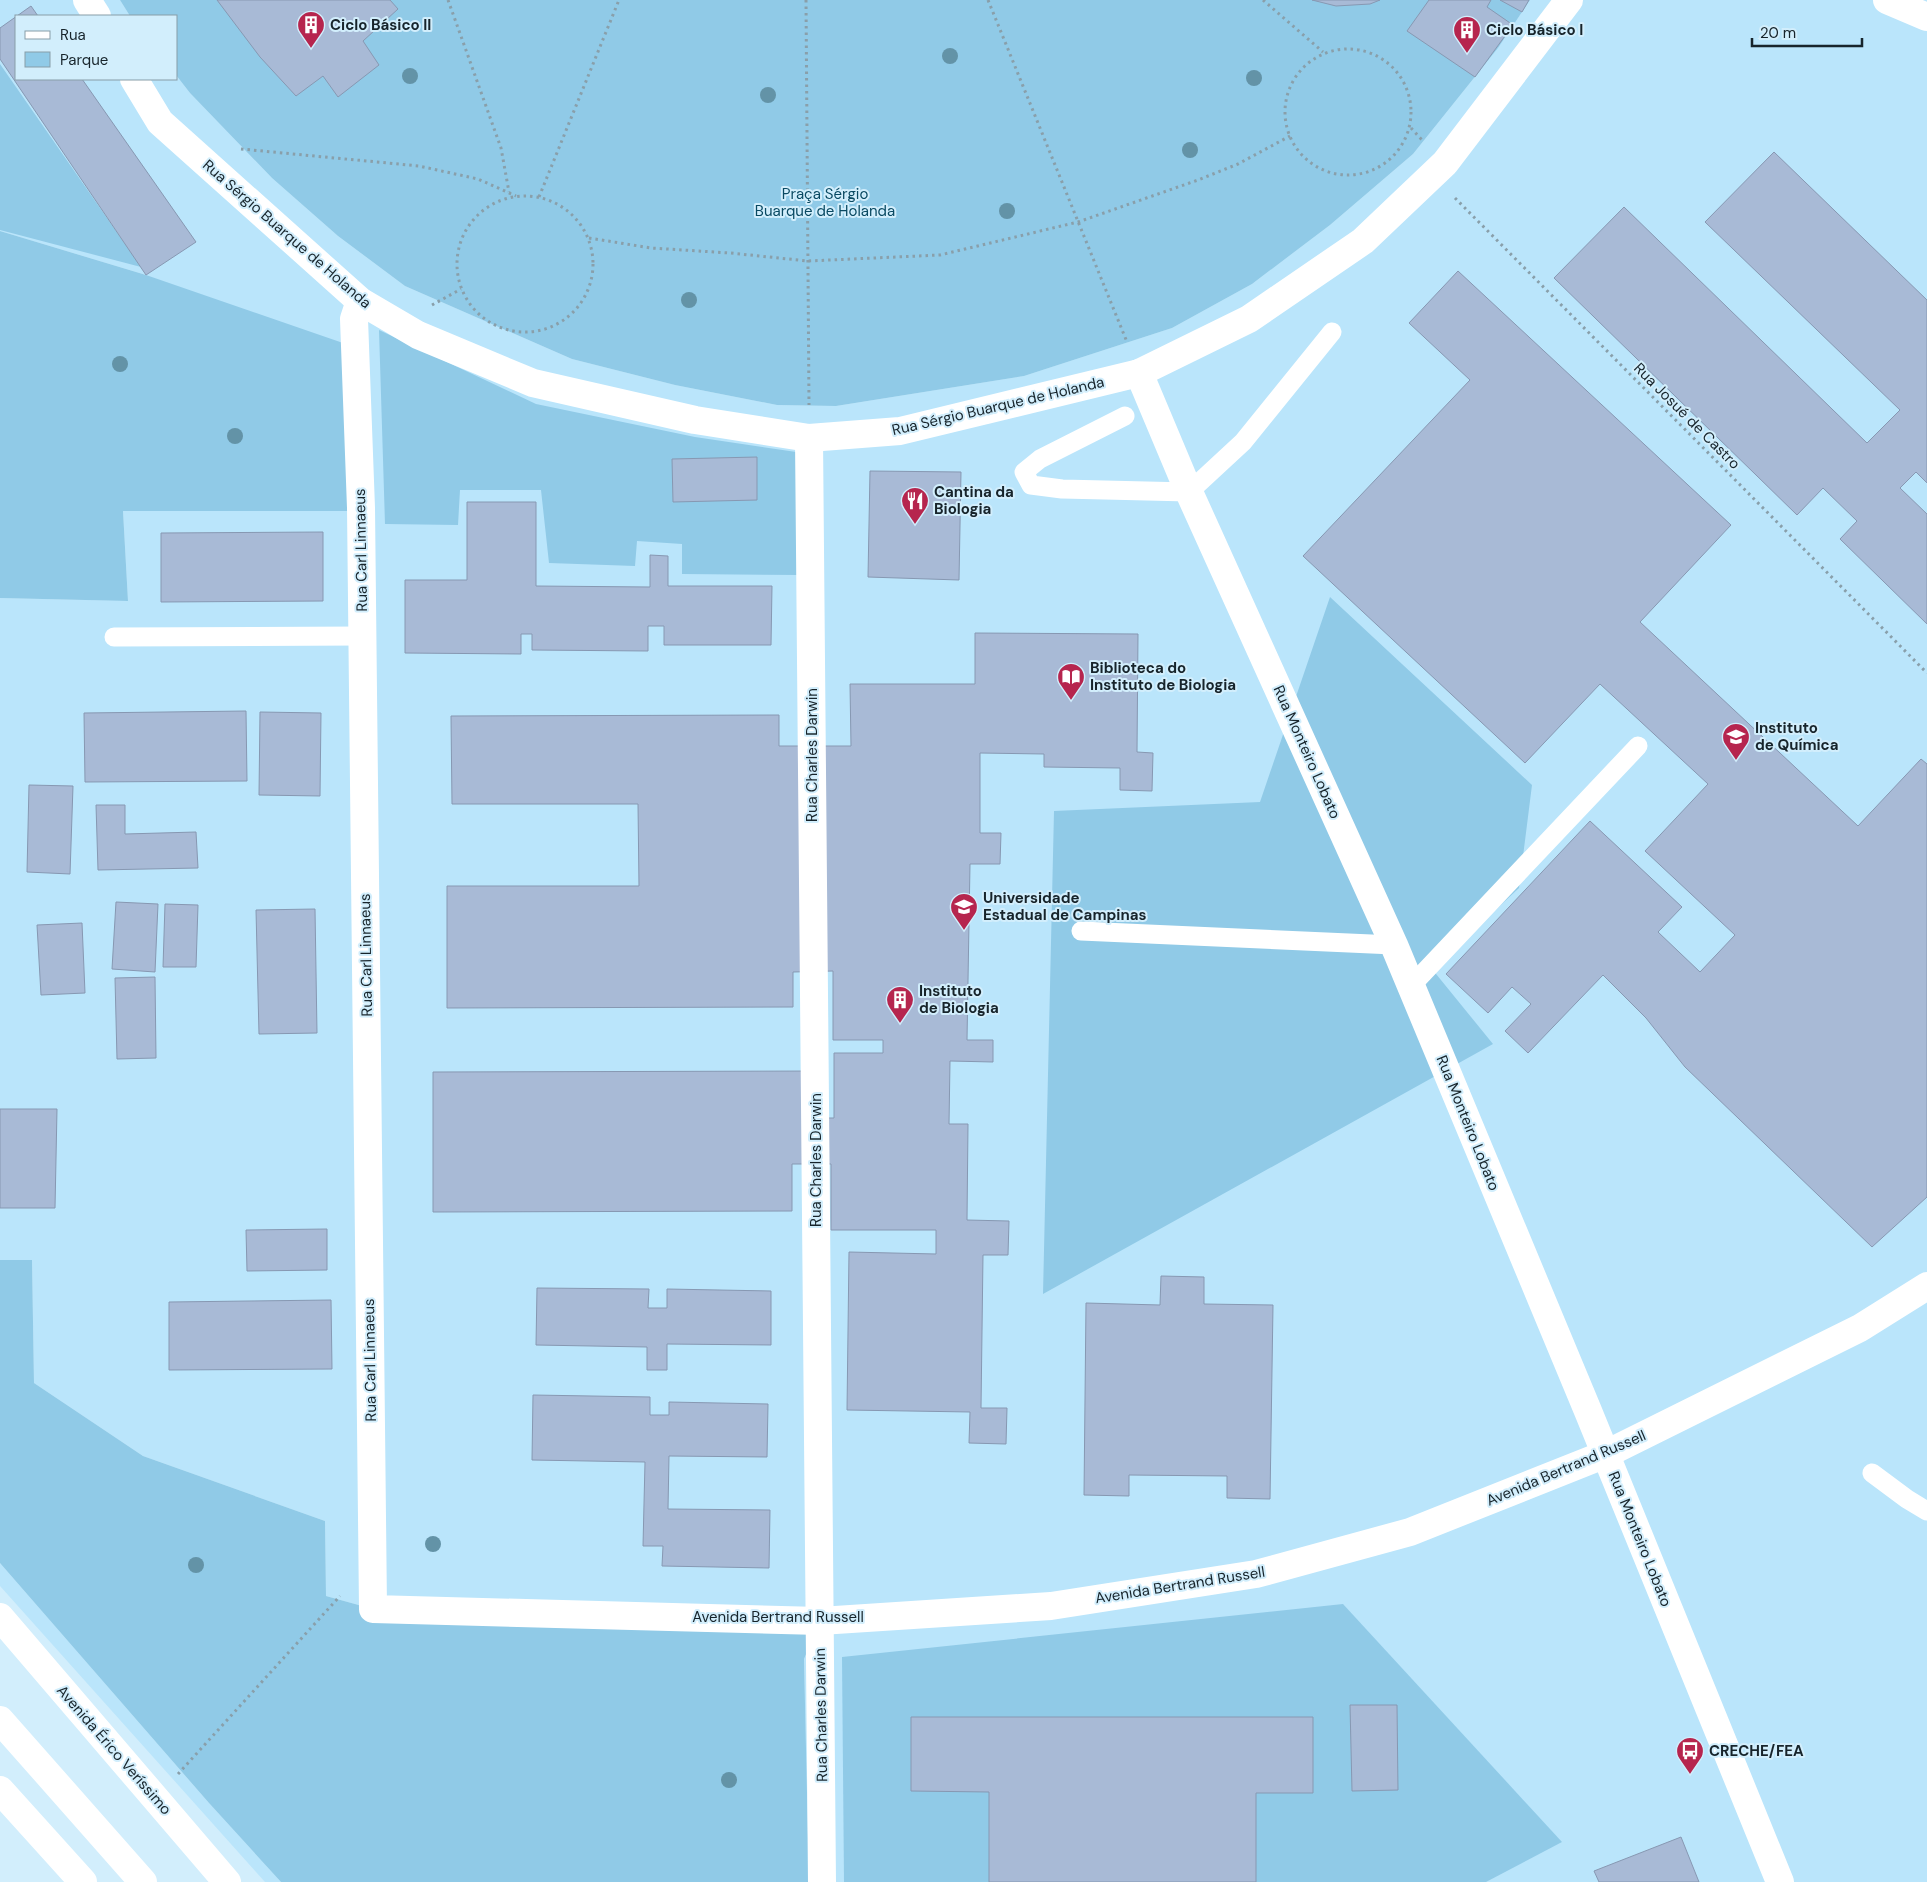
<svg xmlns="http://www.w3.org/2000/svg" width="1927" height="1882" viewBox="0 0 1927 1882" font-family="'DM Sans',sans-serif">
<rect width="100%" height="100%" fill="#d2eefc"/>
<g fill="#bae5fb">
<path d="M0,0H120L130,16H16V79H176V75L190,93L272,178L338,236L405,286L572,359L675,385L777,405L836,406L1024,376L1172,328L1252,284L1330,225L1413,154L1498,48L1530,0H1927V1882H809L804,1659L820,1621L373,1609L326,1596L325,1521L143,1456L34,1383L32,1260H0V598L128,601L123,511H348L146,275L0,231Z"/>
<path d="M0,1563L209,1803L281,1882H265L0,1586Z"/>
</g>
<g fill="#90cae7">
<path d="M120,0H1530L1498,48L1413,154L1330,225L1252,284L1172,328L1024,376L836,406L777,405L675,385L572,359L405,286L338,236L272,178L190,93L176,75V16H130Z"/>
<path d="M0,64L141,267L0,230Z"/>
<path d="M0,231L146,275L343,343L348,511H123L128,601L0,598Z"/>
<path d="M379,330L536,404L695,437L803,453L801,575L682,574V544L637,541L635,566L549,563L541,490H460L458,525L385,524Z"/>
<path d="M1330,597L1532,785L1519,888L1432,969L1493,1044L1043,1294L1054,811L1260,802Z"/>
<path d="M0,1260H32L34,1383L143,1456L325,1521L326,1596L373,1609L820,1621L804,1659L809,1882H281L209,1803L0,1563Z"/>
<path d="M1343,1604L1562,1842L1486,1882H844L842,1657Z"/>
</g>
<g fill="#a8bad6" stroke="#8798b2">
<path d="M217,0H390L398,9L363,41L379,65L338,97L323,76L296,96L260,57Z"/>
<path d="M1312,0H1380L1370,4L1336,6Z"/>
<path d="M1429,0H1491L1487,7L1513,25L1475,77L1407,31Z"/>
<path d="M1500,0H1529L1522,12Z"/>
<path d="M31,6L38,16H16V79H82L196,242L146,275L0,59V28Z"/>
<path d="M1774,152L1927,300V483L1916,472L1900,488L1927,514V624L1840,539L1857,521L1823,488L1797,515L1554,278L1624,207L1867,443L1900,410L1705,222Z"/>
<path d="M1458,271L1731,525L1640,622L1858,826L1921,759L1927,764V1197L1872,1247L1685,1067L1646,1018L1603,975L1528,1053L1505,1031L1531,1004L1512,987L1488,1013L1446,974L1590,821L1682,907L1658,932L1700,972L1735,935L1645,851L1708,784L1600,684L1525,763L1303,556L1470,380L1409,323Z"/>
<path d="M757,457V500L673,502L672,459Z"/>
<path d="M870,471L961,472L959,580L868,577Z"/>
<path d="M467,502H536V586L650,587V555L668,556V586H772L771,645H664V626H648V651L532,650V634H521V654L405,653V580H467Z"/>
<path d="M323,532V601L161,602V533Z"/>
<path d="M975,633L1138,634L1137,752L1153,753L1152,791L1120,790V768L1044,767V754L980,753V833H1001L1000,864H970L967,1040H993V1062L950,1061L949,1124H968L967,1220L1009,1221L1008,1255H983L981,1408H1007L1006,1444L969,1443L970,1412L847,1410L849,1252L936,1254V1230H831V1164H792V1211L433,1212V1072L822,1071V1118H834V1053H883V1040H833V971L793,972V1007L447,1008V886H639L638,804H452L451,716L779,715V746H851L850,684H975Z"/>
<path d="M246,711L247,781L85,782L84,713Z"/>
<path d="M260,712L321,713L320,796L259,795Z"/>
<path d="M29,785L73,786L70,874L27,872Z"/>
<path d="M96,805H125V834L196,832L198,868L98,870Z"/>
<path d="M116,902L158,904L155,972L112,969Z"/>
<path d="M165,904L198,905L196,967H163Z"/>
<path d="M315,909L317,1033L259,1034L256,910Z"/>
<path d="M82,923L85,993L41,995L37,925Z"/>
<path d="M155,977L156,1058L117,1059L115,978Z"/>
<path d="M0,1109H57L55,1208H0Z"/>
<path d="M327,1229V1270L247,1271L246,1230Z"/>
<path d="M1161,1276L1204,1277V1304L1273,1305L1270,1499L1227,1498V1476L1129,1475V1496L1084,1495L1086,1303L1160,1305Z"/>
<path d="M537,1288L649,1289L648,1308H667V1289L771,1291V1345L667,1344V1370H647V1347L536,1345Z"/>
<path d="M331,1300L332,1369L169,1370V1302Z"/>
<path d="M533,1395L650,1397V1415H669V1402L768,1404L767,1457L669,1456L668,1509L770,1510L769,1568L662,1566L663,1546H643L645,1462L532,1460Z"/>
<path d="M1350,1705H1397L1398,1790L1352,1791Z"/>
<path d="M911,1717H1313V1793H1256V1882H989V1792L911,1791Z"/>
<path d="M1681,1837L1699,1882H1599L1594,1871Z"/>
</g>
<g fill="none" stroke-linecap="round" stroke-linejoin="round">
<g stroke="#899faa" stroke-width="3" stroke-dasharray="2.5 4" stroke-linecap="butt">
<path d="M448,0L501,148L509,192"/>
<path d="M806,0L809,405"/>
<path d="M988,0L1127,342"/>
<path d="M1263,0L1323,52"/>
<circle cx="1348" cy="112" r="63"/>
<path d="M1411,128L1422,140"/>
<path d="M241,149L419,166L478,179L516,196"/>
<circle cx="525" cy="264" r="68"/>
<path d="M539,197L619,0"/>
<path d="M1455,198L1927,673"/>
<path d="M589,238L651,248L730,253L808,261L940,255L1078,222L1198,180L1238,164L1290,136"/>
<path d="M432,305L461,289"/>
<path d="M178,1774L340,1596"/>
</g>
<g stroke="#fff" stroke-width="19">
<path d="M1125,416L1040,459L1024,472L1031,485L1062,489L1189,492L1243,442L1332,332"/>
<path d="M114,637L362,636"/>
<path d="M1081,931L1394,945"/>
<path d="M1411,986L1638,746"/>
<path d="M1872,1473L1907,1499L1927,1511"/>
</g>
<g stroke="#fff" stroke-width="28">
<path d="M1887,0L1927,17"/>
<path d="M1139,373L1189,492L1394,945L1588,1411L1780,1882"/>
<path d="M809,438L822,1882"/>
<path d="M0,1790L83,1882"/>
</g>
<g stroke="#fff" stroke-width="28">
<path d="M87,0L97,16"/>
<path d="M134,79L160,122L360,301L418,335L533,383L695,420L809,438L900,431L1139,373L1249,319L1363,241L1445,163L1569,0"/>
<path d="M360,301L354,319L361,508L373,1609L820,1621L1051,1606L1256,1574L1410,1532L1606,1454L1860,1328L1927,1286"/>
<path d="M0,1617L227,1882"/>
<path d="M0,1720L143,1882"/>
</g>
</g>
<g fill="#6393a7">
<circle cx="950" cy="56" r="8"/>
<circle cx="410" cy="76" r="8"/>
<circle cx="1254" cy="78" r="8"/>
<circle cx="768" cy="95" r="8"/>
<circle cx="1190" cy="150" r="8"/>
<circle cx="1007" cy="211" r="8"/>
<circle cx="689" cy="300" r="8"/>
<circle cx="120" cy="364" r="8"/>
<circle cx="235" cy="436" r="8"/>
<circle cx="433" cy="1544" r="8"/>
<circle cx="196" cy="1565" r="8"/>
<circle cx="729" cy="1780" r="8"/>
</g>
<defs>
<symbol id="building-pin" viewBox="-11 -11 22 30"><path d="M0 17L-7.5 6A9.5 9.5 0 1 1 7.5 6Z" fill="#b6254e" stroke="#d2eefc"/><path d="M-4-6H4V6H1V3H-1V6H-4ZM-2.5-4.3h1.7v1.8h-1.7ZM.8-4.3h1.7v1.8H.8ZM-2.5-1h1.7V.8h-1.7ZM.8-1h1.7V.8H.8Z" fill="#fff"/></symbol>
<symbol id="restaurant-pin" viewBox="-11 -11 22 30"><path d="M0 17L-7.5 6A9.5 9.5 0 1 1 7.5 6Z" fill="#b6254e" stroke="#d2eefc"/><path d="M-5-6h1v4h1v-4h1v4h1v-4h1v5L-1.5 .5V6h-2V.5L-5-1ZM5-6V6H3V1.5H1.5Q1.5-4 5-6Z" fill="#fff"/></symbol>
<symbol id="library-pin" viewBox="-11 -11 22 30"><path d="M0 17L-7.5 6A9.5 9.5 0 1 1 7.5 6Z" fill="#b6254e" stroke="#d2eefc"/><path d="M-6-4Q-3-5.5-.7-3.5V5Q-3 3-6 4ZM6-4Q3-5.5 .7-3.5V5Q3 3 6 4Z" fill="#fff"/></symbol>
<symbol id="university-pin" viewBox="-11 -11 22 30"><path d="M0 17L-7.5 6A9.5 9.5 0 1 1 7.5 6Z" fill="#b6254e" stroke="#d2eefc"/><path d="M0-5L7-2L0 1L-7-2ZM-4 1L0 2.5L4 1V4Q0 6-4 4Z" fill="#fff"/></symbol>
<symbol id="bus-pin" viewBox="-11 -11 22 30"><path d="M0 17L-7.5 6A9.5 9.5 0 1 1 7.5 6Z" fill="#b6254e" stroke="#d2eefc"/><path d="M-5-6H5V4H4V6H2V4H-2V6H-4V4H-5ZM-3.5-4V0h7V-4ZM-3.5 1.2v1.5H-2V1.2ZM2 1.2v1.5H3.5V1.2Z" fill="#fff"/></symbol>
</defs>
<g fill-rule="evenodd">
<use href="#building-pin" x="295" y="9" width="32" height="43"/>
<use href="#building-pin" x="1451" y="14" width="32" height="43"/>
<use href="#restaurant-pin" x="899" y="485" width="32" height="43"/>
<use href="#library-pin" x="1055" y="661" width="32" height="43"/>
<use href="#university-pin" x="1720" y="721" width="32" height="43"/>
<use href="#university-pin" x="948" y="891" width="32" height="43"/>
<use href="#building-pin" x="884" y="984" width="32" height="43"/>
<use href="#bus-pin" x="1674" y="1735" width="32" height="43"/>
</g>
<g text-anchor="middle" stroke-width="4" stroke-linejoin="round" paint-order="stroke">
<g font-size="15" font-weight="bold" fill="#17242b" stroke="#d2eefc" text-anchor="start">
<text x="330" y="30">Ciclo Básico II</text>
<text x="1486" y="35">Ciclo Básico I</text>
<text x="934" y="497">Cantina da<tspan x="934" dy="17">Biologia</tspan></text>
<text x="1090" y="673">Biblioteca do<tspan x="1090" dy="17">Instituto de Biologia</tspan></text>
<text x="1755" y="733">Instituto<tspan x="1755" dy="17">de Química</tspan></text>
<text x="983" y="903">Universidade<tspan x="983" dy="17">Estadual de Campinas</tspan></text>
<text x="919" y="996">Instituto<tspan x="919" dy="17">de Biologia</tspan></text>
<text x="1709" y="1756">CRECHE/FEA</text>
</g>
<g font-size="15" fill="#094962" stroke="#d2eefc">
<text x="825" y="199">Praça Sérgio<tspan x="825" dy="17">Buarque de Holanda</tspan></text>
</g>
<g font-size="15" fill="#17242b" stroke="#d2eefc">
<text transform="translate(287 234) rotate(41)" y="5">Rua Sérgio Buarque de Holanda</text>
<text transform="translate(998 406) rotate(-13)" y="5">Rua Sérgio Buarque de Holanda</text>
<text transform="translate(1687 416) rotate(45)" y="5">Rua Josué de Castro</text>
<text transform="translate(361 550) rotate(-91)" y="5">Rua Carl Linnaeus</text>
<text transform="translate(1307 752) rotate(66)" y="5">Rua Monteiro Lobato</text>
<text transform="translate(812 755) rotate(-90)" y="5">Rua Charles Darwin</text>
<text transform="translate(366 955) rotate(-91)" y="5">Rua Carl Linnaeus</text>
<text transform="translate(1468 1123) rotate(68)" y="5">Rua Monteiro Lobato</text>
<text transform="translate(816 1160) rotate(-90)" y="5">Rua Charles Darwin</text>
<text transform="translate(370 1360) rotate(-91)" y="5">Rua Carl Linnaeus</text>
<text transform="translate(1566 1468) rotate(-23)" y="5">Avenida Bertrand Russell</text>
<text transform="translate(1640 1539) rotate(68)" y="5">Rua Monteiro Lobato</text>
<text transform="translate(1180 1585) rotate(-9)" y="5">Avenida Bertrand Russell</text>
<text x="778" y="1622">Avenida Bertrand Russell</text>
<text transform="translate(821 1715) rotate(-91)" y="5">Rua Charles Darwin</text>
<text transform="translate(114 1750) rotate(49)" y="5">Avenida Érico Veríssimo</text>
</g>
</g>
<rect x="15" y="15" width="162" height="65" fill="#d2eefc" stroke="#879da8"/>
<rect x="25" y="31" width="25" height="8" fill="#ffffff" stroke="#879da8"/>
<text x="60" y="40" font-size="15" fill="#17242b">Rua</text>
<rect x="25" y="52" width="25" height="15" fill="#90cae7" stroke="#879da8"/>
<text x="60" y="65" font-size="15" fill="#17242b">Parque</text>
<path d="M1752 38v8h110v-8" fill="none" stroke="#17242b" stroke-width="2.5"/>
<text x="1760" y="38" font-size="15" fill="#17242b" stroke="#d2eefc" stroke-width="4" paint-order="stroke">20 m</text>
</svg>
